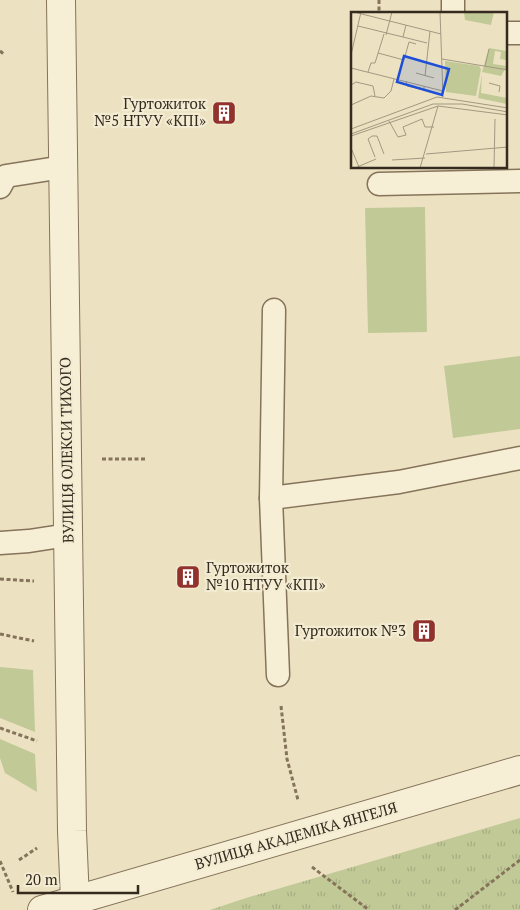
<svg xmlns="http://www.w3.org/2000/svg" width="520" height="910" viewBox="0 0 520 910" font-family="'PT Serif',serif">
<defs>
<pattern id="park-tufts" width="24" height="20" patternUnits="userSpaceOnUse" patternTransform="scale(1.25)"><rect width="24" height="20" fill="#c1c997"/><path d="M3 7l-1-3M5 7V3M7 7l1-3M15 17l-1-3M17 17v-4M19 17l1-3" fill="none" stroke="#a6ad82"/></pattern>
</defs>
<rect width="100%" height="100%" fill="#ece2c2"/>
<g fill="#c1c997">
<path d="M425,207L427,332L368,333L365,208Z"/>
<path d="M520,356V429L453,438L444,366Z"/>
<path d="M0,667L33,670L35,732L0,718Z"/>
<path d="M0,739L35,754L37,792L5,773L0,758Z"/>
</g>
<path fill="url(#park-tufts)" d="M520,818V910H210L246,898Z"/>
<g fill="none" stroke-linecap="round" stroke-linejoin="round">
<defs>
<g id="service">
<path d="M453,14V0"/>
<path d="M506,33H520"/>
<path d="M379,184L520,181"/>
<path d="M0,187L6,176L63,167"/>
<path d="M274,310L271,498L278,675"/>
<path d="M271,498L399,482L520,458"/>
<path d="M0,543L29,541L68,535"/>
</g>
<g id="tertiary">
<path d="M61,0L72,831L75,900"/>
<path d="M42,910L520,770"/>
</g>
</defs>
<use href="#service" stroke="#85735a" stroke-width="25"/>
<use href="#tertiary" stroke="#85735a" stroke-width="30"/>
<g stroke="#85735a" stroke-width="3" stroke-dasharray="4 2.5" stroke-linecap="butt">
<path d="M379,0V14"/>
<path d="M0,51L5,55"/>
<path d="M102,459H147"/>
<path d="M0,579L34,581"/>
<path d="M0,634L34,641"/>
<path d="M281,706L287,759L298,800"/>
<path d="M0,728L37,741"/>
<path d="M19,860L37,848"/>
<path d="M0,861L13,892"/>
<path d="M312,867L369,910"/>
<path d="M455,910L520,860"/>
</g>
<use href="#service" stroke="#f7efd5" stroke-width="22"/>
<use href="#tertiary" stroke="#f7efd5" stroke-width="28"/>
</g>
<defs>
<symbol id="building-square" viewBox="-11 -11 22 22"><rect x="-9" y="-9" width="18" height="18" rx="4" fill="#91322d" stroke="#f3ebd2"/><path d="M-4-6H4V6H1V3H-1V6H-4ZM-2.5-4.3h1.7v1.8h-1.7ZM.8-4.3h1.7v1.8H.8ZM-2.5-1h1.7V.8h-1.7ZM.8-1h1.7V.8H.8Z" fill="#fff"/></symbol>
</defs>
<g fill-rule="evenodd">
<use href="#building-square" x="210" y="99" width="28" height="28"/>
<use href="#building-square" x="174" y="563" width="28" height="28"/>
<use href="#building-square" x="410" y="617" width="28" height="28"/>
</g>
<g text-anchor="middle" stroke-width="4.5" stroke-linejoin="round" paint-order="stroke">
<g font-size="15" fill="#352a1e" stroke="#f3ebd2" text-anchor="end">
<text x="206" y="109">Гуртожиток<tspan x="206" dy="17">№5 НТУУ «КПІ»</tspan></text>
<text x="206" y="573" text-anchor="start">Гуртожиток<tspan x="206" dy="17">№10 НТУУ «КПІ»</tspan></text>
<text x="406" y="636">Гуртожиток №3</text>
</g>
<g font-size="15" fill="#352a1e" stroke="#f3ebd2">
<text transform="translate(67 450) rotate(-91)" y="5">ВУЛИЦЯ ОЛЕКСИ ТИХОГО</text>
<text transform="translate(296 836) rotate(-16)" y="5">ВУЛИЦЯ АКАДЕМІКА ЯНГЕЛЯ</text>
</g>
</g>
<g transform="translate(351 12)">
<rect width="156" height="156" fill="#ece2c2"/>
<path d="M113,0H143L140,13L114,8ZM138,36L156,39L155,48L149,47L150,40L144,39L142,52L156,54L150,64L131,60ZM131,62L130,81L156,86V92L127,86Z" fill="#c1c997"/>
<path d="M94,49L128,54L130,57L125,84L95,80Z" fill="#c1c997"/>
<path fill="none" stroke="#a39880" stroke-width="1" d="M3,0L90,22M89,0L92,85M55,13L52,25L76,31M7,14L52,25M35,23L41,0M27,41L53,48L58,30L65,32M0,43L10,0M91,47L157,58M134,54L138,37M0,56L92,79M17,60L20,51H24L33,22M65,61L83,66M74,64L79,19M55,69L56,74L73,78V74M138,71L149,74L148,80M0,73L5,70L22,74L24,84M0,93L20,84L33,86L40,79L43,67M38,109L47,125L55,123L52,115L71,107L74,115H83M0,117L86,85L157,96M0,122L82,92H111L157,100M0,124L87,94L157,103M0,136L8,155M75,142L157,135M24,145L17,127L21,124H26L33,142M41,148L74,146M4,156L25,147M69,156L87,94M143,156L144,107"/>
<path fill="#1d4ed8" fill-opacity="0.15" stroke="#1d4ed8" stroke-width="2.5" d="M53,44L98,57L91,83L46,70Z"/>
<rect width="156" height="156" fill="none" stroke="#352a1e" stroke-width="2.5"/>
</g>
<path d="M18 885v8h120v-8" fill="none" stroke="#352a1e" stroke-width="2.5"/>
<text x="25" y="885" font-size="15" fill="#352a1e" stroke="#f3ebd2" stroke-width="4" paint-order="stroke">20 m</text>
</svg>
